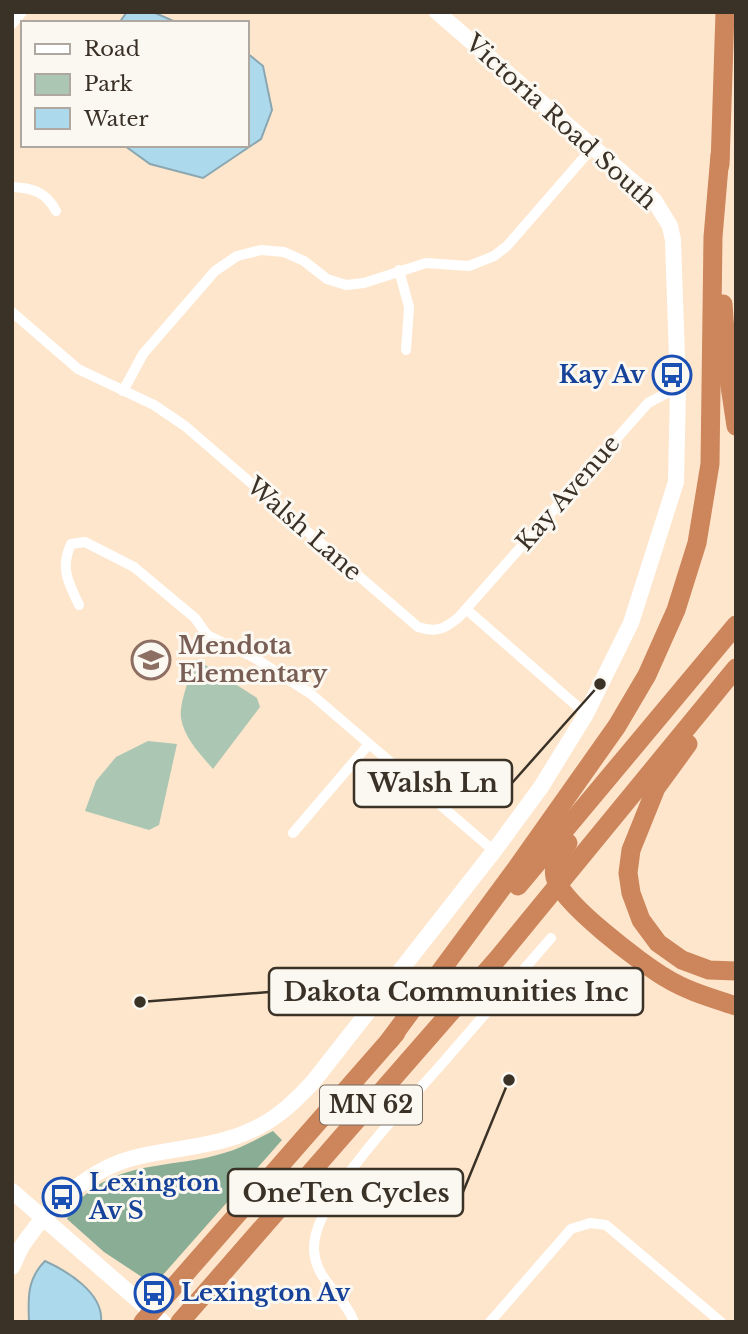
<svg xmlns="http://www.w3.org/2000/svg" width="748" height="1334" viewBox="0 0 748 1334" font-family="'Libre Baskerville',serif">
<rect width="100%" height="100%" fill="#fee6cc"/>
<g fill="#abc6b3">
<path d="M196,659L257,698L260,707L213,769C201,755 184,738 181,718C179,702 191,674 196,659Z"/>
<path d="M148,741L177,744L159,825L149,830L85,811L96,781L116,757Z"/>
</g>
<path fill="#8aae95" d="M273,1131L282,1140L154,1285L104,1252L67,1219C70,1208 78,1201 86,1194C126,1160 177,1168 224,1153C241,1148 257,1139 273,1131Z"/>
<g fill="#add9ec" stroke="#8aa7b1" stroke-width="2">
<path d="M127,12H153L178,23H119Z"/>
<path d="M247,53L263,66L272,110L261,139L203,178L150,164L125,146L247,145Z"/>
<path d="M45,1261C67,1271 104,1293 101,1322H29C28,1298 27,1279 45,1261Z"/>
</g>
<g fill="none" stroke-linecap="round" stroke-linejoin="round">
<g stroke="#fff" stroke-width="10">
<path d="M12,24L22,12"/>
<path d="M12,187C33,188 46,192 56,211"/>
<path d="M399,270L409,307L406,350"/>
<path d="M12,312L78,369L154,405L185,426L418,627C436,633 445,629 459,617L648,403L678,387"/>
<path d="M123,391L143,354L215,271L237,256L261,250L284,252L304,261L327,279L346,285L364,283L426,263L469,266L494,256L507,246L593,147"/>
<path d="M79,605C68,582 60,568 71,544L85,542L134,567L195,618L207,635L253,657L311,694L494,851"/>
<path d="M466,609L586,714"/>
<path d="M293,833L369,744"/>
<path d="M354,1322C344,1294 315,1281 314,1249C312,1199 413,1098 446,1059C481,1019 516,978 551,938"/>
<path d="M490,1322L571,1229L590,1223L606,1225L721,1322"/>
</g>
<g stroke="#fff" stroke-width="16">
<path d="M12,1191L163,1322"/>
<path d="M12,1267C16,1259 19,1250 24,1243C49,1206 92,1167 137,1157C178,1147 222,1147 260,1126C281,1115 297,1099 313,1082L494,851L541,787L586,714L631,623L676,482L678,387L673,240L670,226L654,200L437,12"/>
</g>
<g stroke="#cd855b" stroke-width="19">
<path d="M720,165L725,12"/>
<path d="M723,304L728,373L736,426"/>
<path d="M688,744L656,788L631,850L628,873L631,893L641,920L658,943L682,960L709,970L736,971"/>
<path d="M568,843C560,853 552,863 555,877C560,902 642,964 666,978C687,991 712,998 736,1006"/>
<path d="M518,886L736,625"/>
<path d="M389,1041L516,869L617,726L647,675L676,610L697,543L710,464L713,237L720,155"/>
<path d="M143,1322L396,1033"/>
<path d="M180,1322L499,957L736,668"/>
</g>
</g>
<defs>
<symbol id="bus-ring" viewBox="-11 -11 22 22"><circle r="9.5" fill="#fbf7f1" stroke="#1a4fb4" stroke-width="1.5"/><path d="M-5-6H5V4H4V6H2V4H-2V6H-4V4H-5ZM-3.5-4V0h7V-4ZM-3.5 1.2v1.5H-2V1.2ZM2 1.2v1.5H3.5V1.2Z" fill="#1a4fb4"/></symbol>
<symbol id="school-ring" viewBox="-11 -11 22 22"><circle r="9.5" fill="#fbf7f1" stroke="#8d6e63" stroke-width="1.5"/><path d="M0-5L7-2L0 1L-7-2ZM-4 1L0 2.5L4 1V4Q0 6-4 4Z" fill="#8d6e63"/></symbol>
</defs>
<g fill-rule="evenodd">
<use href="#bus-ring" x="650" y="353" width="44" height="44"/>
<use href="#school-ring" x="129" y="638" width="44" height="44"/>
<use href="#bus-ring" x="40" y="1175" width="44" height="44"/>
<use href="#bus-ring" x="132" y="1271" width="44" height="44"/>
</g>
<g text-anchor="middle" stroke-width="6" stroke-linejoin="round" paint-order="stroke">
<rect fill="#fbf7f1" stroke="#746c64" stroke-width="2" x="320" y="1085.5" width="102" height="39" rx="5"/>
<g font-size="23" font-weight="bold" fill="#3a3127">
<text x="371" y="1113">MN 62</text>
</g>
<g font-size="24" fill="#3a3127" stroke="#fbf7f1">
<text transform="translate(561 122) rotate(42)" y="8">Victoria Road South</text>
<text transform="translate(568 493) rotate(-49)" y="8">Kay Avenue</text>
<text transform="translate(304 529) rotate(41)" y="8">Walsh Lane</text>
</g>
<g font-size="24" font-weight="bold" fill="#164399" stroke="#fbf7f1" text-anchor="start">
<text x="645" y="383" text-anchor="end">Kay Av</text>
<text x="89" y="1191">Lexington<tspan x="89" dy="28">Av S</tspan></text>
<text x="181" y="1301">Lexington Av</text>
</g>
<g font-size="24" font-weight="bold" fill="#785e54" stroke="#fbf7f1" text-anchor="start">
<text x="178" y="654">Mendota<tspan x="178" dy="28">Elementary</tspan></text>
</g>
</g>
<path fill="none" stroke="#3a3127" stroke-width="2.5" d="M600 684L512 783M140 1002L269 992M509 1080L463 1192"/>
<g fill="#3a3127" stroke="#fbf7f1" stroke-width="2.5">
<circle cx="600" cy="684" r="7"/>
<circle cx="140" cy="1002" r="7"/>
<circle cx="509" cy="1080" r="7"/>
</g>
<g fill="#fbf7f1" stroke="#3a3127" stroke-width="2.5">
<rect x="354" y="760" width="158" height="47" rx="7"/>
<rect x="269" y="968" width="374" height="47" rx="7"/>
<rect x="228" y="1169" width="235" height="47" rx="7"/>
</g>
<g font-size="26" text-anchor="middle" font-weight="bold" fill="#3a3127">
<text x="433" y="792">Walsh Ln</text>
<text x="456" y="1001">Dakota Communities Inc</text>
<text x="346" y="1202">OneTen Cycles</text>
</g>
<rect width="748" height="1334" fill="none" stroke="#3a3127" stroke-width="28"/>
<rect x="21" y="21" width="228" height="126" fill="#fbf7f1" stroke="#aea8a0" stroke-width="2"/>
<rect x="35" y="44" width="35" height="10" fill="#ffffff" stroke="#aea8a0" stroke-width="2"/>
<text x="84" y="56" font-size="21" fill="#3a3127">Road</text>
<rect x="35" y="74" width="35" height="21" fill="#abc6b3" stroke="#aea8a0" stroke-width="2"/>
<text x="84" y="91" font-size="21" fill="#3a3127">Park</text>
<rect x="35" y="108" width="35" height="21" fill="#add9ec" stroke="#aea8a0" stroke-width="2"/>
<text x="84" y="126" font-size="21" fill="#3a3127">Water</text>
</svg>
